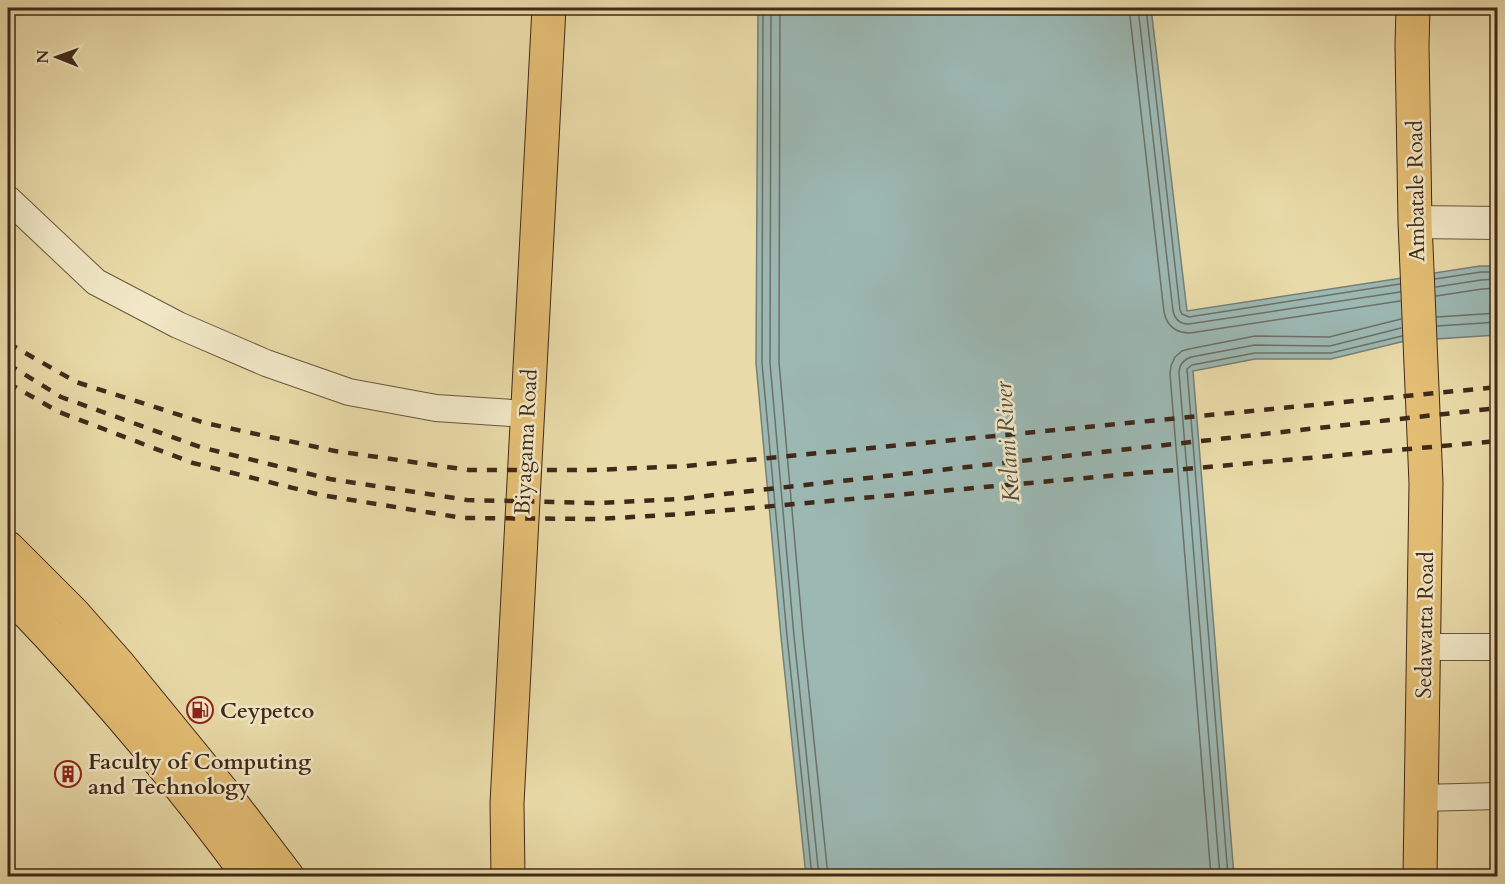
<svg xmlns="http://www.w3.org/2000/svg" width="1505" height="884" viewBox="0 0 1505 884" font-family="Cardo,serif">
<rect width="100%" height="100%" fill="#e9dba9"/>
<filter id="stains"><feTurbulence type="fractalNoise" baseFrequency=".00333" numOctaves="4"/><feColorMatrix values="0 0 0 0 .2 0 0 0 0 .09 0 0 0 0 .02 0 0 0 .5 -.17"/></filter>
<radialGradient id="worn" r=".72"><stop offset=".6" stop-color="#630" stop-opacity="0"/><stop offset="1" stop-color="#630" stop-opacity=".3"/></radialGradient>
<path fill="#9cb8b3" stroke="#787f76" stroke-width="1.5" d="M758,8H1151L1187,311L1480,266H1497V335L1405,341L1331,359H1255L1193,371L1234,876H806L781,637L756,363Z"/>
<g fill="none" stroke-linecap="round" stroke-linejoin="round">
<g stroke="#6e7066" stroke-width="1.5">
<path d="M763,8L762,363L787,636L812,876"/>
<path d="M771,8L770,363L794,636L819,876"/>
<path d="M780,8L779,362L803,635L828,876"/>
<path d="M1129,8L1164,312C1167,326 1176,333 1190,333L1400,301"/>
<path d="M1138,8L1173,311C1175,320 1180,324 1189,324L1400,292"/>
<path d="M1146,8L1180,310L1182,314L1189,317L1400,284"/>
<path d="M1435,279L1481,272H1498"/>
<path d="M1436,287L1481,280L1498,279"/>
<path d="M1436,296L1482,289L1498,288"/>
<path d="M1437,317L1498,313"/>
<path d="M1437,326L1498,322"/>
<path d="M1211,876L1170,374L1171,366L1175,357L1182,351L1189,349L1255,336L1329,337L1401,319"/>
<path d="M1220,876L1179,373C1179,365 1183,360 1191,357L1255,345L1330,346L1401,328"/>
<path d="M1228,876L1187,369L1192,365L1255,353H1331L1402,336"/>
</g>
<defs>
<g id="minor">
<path d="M8,199L96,282L178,325L266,363L349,392L436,408L527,414"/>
<path d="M1423,647H1498"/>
<path d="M1421,798L1498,796"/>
</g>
<path id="tertiary" d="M1415,222L1498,223"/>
<g id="primary">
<path d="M1413,8L1412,45L1415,222L1426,483L1420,876"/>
<path d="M508,876L507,803L549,8"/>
</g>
<g id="trunk">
<path d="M8,548L73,613L118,664L226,796L287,876"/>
<path d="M8,592C94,681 176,776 249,876"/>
</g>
</defs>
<use href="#minor" stroke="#6b563e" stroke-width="28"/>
<use href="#tertiary" stroke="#6b563e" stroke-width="34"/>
<use href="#primary" stroke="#41291a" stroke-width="35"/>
<use href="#trunk" stroke="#41291a" stroke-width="35"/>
<use href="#minor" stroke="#f1e8c7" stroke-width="26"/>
<use href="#tertiary" stroke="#f1e8c7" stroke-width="32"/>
<use href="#primary" stroke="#e4be74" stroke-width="33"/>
<use href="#trunk" stroke="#e4be74" stroke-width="33"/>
<g stroke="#41291a" stroke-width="4.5" stroke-dasharray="10 10" stroke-linecap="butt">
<path d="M8,343L76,382L205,423L335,451L469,470H593L686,466L1498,387"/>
<path d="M8,364L61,397L200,447L330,479L467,500L598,503L679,499L1498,408"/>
<path d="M8,383L59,412L193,463L321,495L463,518L597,519L684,514L1498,441"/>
</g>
</g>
<defs>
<symbol id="fuel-ring" viewBox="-11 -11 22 22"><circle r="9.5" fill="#f1e8c7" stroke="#8f2418" stroke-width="1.5"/><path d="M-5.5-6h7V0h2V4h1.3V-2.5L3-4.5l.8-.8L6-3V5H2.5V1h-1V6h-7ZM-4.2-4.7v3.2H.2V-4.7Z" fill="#8f2418"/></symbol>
<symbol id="building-ring" viewBox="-11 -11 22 22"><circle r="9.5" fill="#f1e8c7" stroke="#8f2418" stroke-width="1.5"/><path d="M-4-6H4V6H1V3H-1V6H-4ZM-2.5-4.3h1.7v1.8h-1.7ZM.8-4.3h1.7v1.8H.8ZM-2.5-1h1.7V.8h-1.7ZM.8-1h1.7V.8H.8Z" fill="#8f2418"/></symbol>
</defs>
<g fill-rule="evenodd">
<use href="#fuel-ring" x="185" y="695" width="30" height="30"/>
<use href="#building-ring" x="53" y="759" width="30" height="30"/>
</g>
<g text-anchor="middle" stroke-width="5" stroke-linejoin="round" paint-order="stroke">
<g font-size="22" fill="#41291a" stroke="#f1e8c7">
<text transform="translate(1415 191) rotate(-91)" y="8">Ambatale Road</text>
<text transform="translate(525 442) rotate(-87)" y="8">Biyagama Road</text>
<text transform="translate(1424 625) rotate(-89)" y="8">Sedawatta Road</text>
</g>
<g font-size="22" font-weight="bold" fill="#41291a" stroke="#f1e8c7" text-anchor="start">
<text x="220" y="718">Ceypetco</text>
<text x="88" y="769">Faculty of Computing<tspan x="88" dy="25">and Technology</tspan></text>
</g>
<g font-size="24" font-style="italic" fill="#584d40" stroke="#f1e8c7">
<text transform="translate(1007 442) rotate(-94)" y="8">Kelani River</text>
</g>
</g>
<rect width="1505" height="884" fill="none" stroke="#e9dba9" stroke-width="30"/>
<rect x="9" y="9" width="1487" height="866" fill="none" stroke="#41291a" stroke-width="3"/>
<rect x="15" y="15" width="1475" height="854" fill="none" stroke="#41291a" stroke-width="1.5"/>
<g transform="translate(57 57) rotate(271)" stroke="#f1e8c7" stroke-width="4.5" paint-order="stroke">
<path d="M0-4.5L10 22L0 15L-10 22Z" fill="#41291a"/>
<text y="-9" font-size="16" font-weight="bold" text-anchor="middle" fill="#41291a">N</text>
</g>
<rect width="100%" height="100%" filter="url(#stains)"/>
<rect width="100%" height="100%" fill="url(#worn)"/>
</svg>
